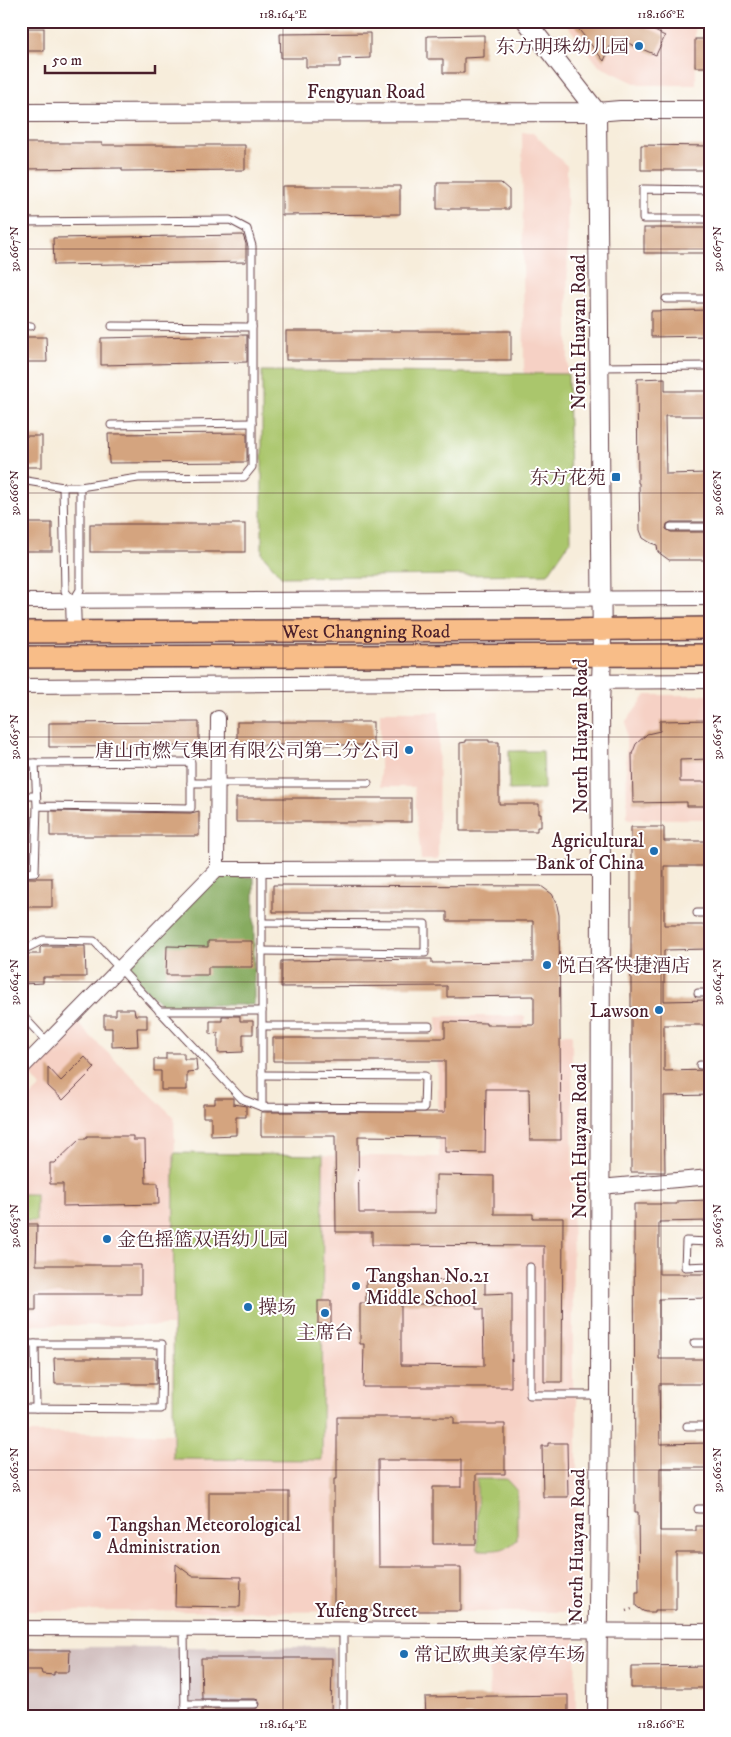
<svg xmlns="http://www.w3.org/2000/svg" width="731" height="1737" viewBox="0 0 731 1737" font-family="'IM FELL DW Pica','Noto Serif SC',serif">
<rect width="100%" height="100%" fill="#fff"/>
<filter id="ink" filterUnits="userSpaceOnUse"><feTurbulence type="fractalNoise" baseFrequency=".02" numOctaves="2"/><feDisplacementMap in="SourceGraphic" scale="10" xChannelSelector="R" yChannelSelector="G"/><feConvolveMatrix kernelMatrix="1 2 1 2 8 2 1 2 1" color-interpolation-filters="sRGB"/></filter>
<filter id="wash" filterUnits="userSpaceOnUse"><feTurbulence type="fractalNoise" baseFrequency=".0096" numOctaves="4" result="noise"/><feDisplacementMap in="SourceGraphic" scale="20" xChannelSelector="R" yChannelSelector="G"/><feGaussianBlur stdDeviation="1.12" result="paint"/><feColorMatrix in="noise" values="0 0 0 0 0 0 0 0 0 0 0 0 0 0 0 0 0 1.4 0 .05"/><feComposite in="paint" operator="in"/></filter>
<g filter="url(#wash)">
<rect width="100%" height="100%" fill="#f7eddb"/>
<g fill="#f6d1c5">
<path d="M564,21H680L695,27L696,85H639L599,66Z"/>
<path d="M522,132L533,133L567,166L568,374L524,373Z"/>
<path d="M646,695H710V819H627L626,722Z"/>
<path d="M380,712H439L438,860H421L414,787H380Z"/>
<path d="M437,1016H525V1034H572L573,1384L577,1403V1612L21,1611V1433L172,1434L173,1436L172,1326L21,1325V1105L41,1087L31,1075L77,1023L174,1117L175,1153L439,1157Z"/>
<path d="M575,1635L576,1716H490L489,1636Z"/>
</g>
<path fill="#d1bfbf" d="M21,1647H334L335,1716H21Z"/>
<g fill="#aac66c" stroke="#7a724c">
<path d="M262,371L568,374L571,540L548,574L282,577L262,554Z"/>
<path d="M509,751H543L544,789L509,790Z"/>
<path d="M174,1153L323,1155L322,1460L173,1459Z"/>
<rect x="21" y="1194" width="15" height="27"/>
<path d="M477,1479H506L517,1491V1540C504,1552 495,1550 478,1550Z"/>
</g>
<path fill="#87ab60" stroke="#686546" d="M217,877H254V1005H162L125,969Z"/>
<g id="blocks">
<g fill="#d4a47f" fill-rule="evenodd">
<path d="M572,21H634L665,36L656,55L614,37L604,61Z"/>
<rect x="21" y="28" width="23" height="23"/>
<path d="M370,33V58L340,59V67H306V58H281L280,34Z"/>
<path d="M484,35V57L464,58V73H443V59H427V36Z"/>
<rect x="695" y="39" width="15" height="28"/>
<path d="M21,143H102V145H245V170L122,171V168L21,169Z"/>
<path d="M641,145L710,146V170H641Z"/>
<path d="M437,183H501L509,190V209H437Z"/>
<path d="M282,186H400V214L282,215Z"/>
<rect x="644" y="228" width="66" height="25"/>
<path d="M243,235L246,244V262L54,265L53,238Z"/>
<path d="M710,310V336L651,337V311Z"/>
<rect x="286" y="331" width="225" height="29"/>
<path d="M247,335V362L101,365V338Z"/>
<path d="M21,337H46L47,362H21Z"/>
<path d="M665,378V391H710V416H665L666,474L710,473V522H671L667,524L666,529L671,532H710V560H669L658,552L657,545L651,543L643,538L640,530L639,483H638L637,379Z"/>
<path d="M247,433V462L109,463L108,434Z"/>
<rect x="21" y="436" width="21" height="31"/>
<rect x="21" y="523" width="31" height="28"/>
<rect x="90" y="524" width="155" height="28"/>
<path d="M710,720V759L680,760V782H710V806H687V802L633,803L632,754L636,744L647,734L660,731V721Z"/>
<path d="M199,722V746L49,747V723Z"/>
<rect x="237" y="722" width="136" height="23"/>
<path d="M466,740H489V742H499V804H539V814H541V827H537V831H460V743L466,742Z"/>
<rect x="236" y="798" width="175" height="24"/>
<path d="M50,811L191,813L199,811V836H50Z"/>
<path d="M631,827H664V841H710V866H664V925H710V949L664,950V1001L710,1000V1025H664V1071L710,1070V1095L664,1096L665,1172H631Z"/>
<rect x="21" y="878" width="31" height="29"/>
<path d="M273,885L541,886L552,894L556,901L559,915L561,1140H530L529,1089H486L485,1153L445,1152V1137L358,1136L359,1213H436V1175L494,1176V1214H533V1218H563L562,1382H544V1246L372,1245V1232H336L335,1136H261V1112H445V1061H273V1038H445V1022L486,1023V1025H534V996L447,997V986L281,987V961L432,959V963L533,962V921H447V912H273Z"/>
<path d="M208,941H252V967H208V975H166L167,946L208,947Z"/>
<path d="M42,946H85L86,977H43V983L21,984V954H40V948Z"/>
<path d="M116,1009H134L135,1015H147V1028H137L138,1046L112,1047V1028H104V1015H116Z"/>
<path d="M222,1016H240V1021H253V1034H243V1052L218,1053V1033L210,1034V1021H222Z"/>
<path d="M166,1053H184V1059H196L197,1071L187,1072V1090H161V1071H154V1059H166Z"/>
<path d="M85,1057L95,1068L63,1100L48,1086V1067L61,1081Z"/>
<path d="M215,1098H233V1104L246,1106V1117H236V1135L211,1136V1117H203V1104H215Z"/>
<path d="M87,1136H133V1140H145L146,1183H158L159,1204L63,1206V1184H50V1163H55L80,1139H86Z"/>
<path d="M710,1200V1221L659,1222V1274H710V1298L659,1299V1359H710V1384H659L660,1444L710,1443V1468H660V1531H696V1526H710V1552H676V1610H655V1612H647L643,1611L636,1606V1592H639L638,1512H635L634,1204H677V1201Z"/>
<path d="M21,1224H37L36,1265H141V1294H36V1310H21Z"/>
<path d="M485,1280V1294L512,1293V1361L511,1359V1387H363L364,1344H360V1303H366V1281ZM401,1304H476V1309H483L484,1366L401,1365Z"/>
<rect x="318" y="1301" width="13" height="23"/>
<path d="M54,1358H156V1384H55Z"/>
<path d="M337,1417H454V1424H505V1474H476V1544H433V1487H461V1460H378L379,1567H461V1611H334V1479H337Z"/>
<path d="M548,1443H567L568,1497H543L542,1446H548Z"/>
<rect x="209" y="1492" width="80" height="32"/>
<path d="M176,1564L192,1576L241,1577L240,1607L175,1606Z"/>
<path d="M21,1650H70L69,1672H54V1675L42,1674L41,1670H21Z"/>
<path d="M201,1658H332L331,1716H202V1709H255L259,1707L260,1704L258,1700L255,1699H202Z"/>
<path d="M710,1666V1688H631V1667Z"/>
<path d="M568,1695V1716H426L425,1697Z"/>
</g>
</g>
</g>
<g filter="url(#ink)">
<use href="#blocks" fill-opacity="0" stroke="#643e45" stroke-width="1"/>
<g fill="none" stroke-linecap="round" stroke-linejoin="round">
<defs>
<g id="service">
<path d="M710,190L643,189V219H710"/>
<path d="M21,222L230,220L247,229L252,246V467L244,477L138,478L80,487H63L21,480"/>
<path d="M666,299H710"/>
<path d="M21,325L31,326"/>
<path d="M112,326L252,327"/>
<path d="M599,367L710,366"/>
<path d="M111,425L252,423"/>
<path d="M63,487L65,591L73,601L80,590V487"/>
<path d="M671,527H710"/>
<path d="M21,763H35"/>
<path d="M191,783H368"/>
<path d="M21,796H36"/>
<path d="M262,868V1107"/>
<path d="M21,873L35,872L37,806L35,763L191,762V808L37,806"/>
<path d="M697,913H710"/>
<path d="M262,923L425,924V953L262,951"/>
<path d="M21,949H25L43,940L94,941L242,1099L262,1107L424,1108L425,1076L262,1075"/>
<path d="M698,993H710"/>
<path d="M159,1011H262"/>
<path d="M21,1014L47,1042"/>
<path d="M262,1026H429"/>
<path d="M700,1065H710"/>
<path d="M710,1242L686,1241L685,1267L710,1266"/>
<path d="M530,1267V1395H599"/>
<path d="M694,1343H710"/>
<path d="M21,1344H162L161,1409L21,1408"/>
<path d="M35,1344L36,1408"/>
<path d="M687,1426H710"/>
<path d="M698,1509H710"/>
<path d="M184,1629L185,1716"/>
<path d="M185,1704H255"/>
<path d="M343,1716V1629"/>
</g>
<g id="minor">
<path d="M703,21L710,23"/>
<path d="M21,601L710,598"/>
<path d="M73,601L74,632"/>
<path d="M21,686L710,681"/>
<path d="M217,869L601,868"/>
<path d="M21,1069L217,869L218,718"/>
<path d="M600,1187L710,1177"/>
<path d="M21,1628L710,1631"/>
</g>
<g id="tertiary">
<path d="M526,21L597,112L602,655L600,705L601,868L600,1395L597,1716"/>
<path d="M21,113L597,112L620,110H710"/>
</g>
<g id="primary">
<path id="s1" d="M21,632L560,630L710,628"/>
<path d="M21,657L710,655"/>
</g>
</defs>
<use href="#service" stroke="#643e45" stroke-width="9"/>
<use href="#minor" stroke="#643e45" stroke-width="16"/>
<use href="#tertiary" stroke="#643e45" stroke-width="20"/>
<use href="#primary" stroke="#643e45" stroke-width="24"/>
<path stroke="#643e45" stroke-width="2.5" stroke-dasharray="1 4" stroke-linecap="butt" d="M626,1611L632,1609"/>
<use href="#service" stroke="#fff" stroke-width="7"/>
<use href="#minor" stroke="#fff" stroke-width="14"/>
<use href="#tertiary" stroke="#fff" stroke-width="18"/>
<use href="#primary" stroke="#f8bd88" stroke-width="21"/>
</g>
</g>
<path fill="none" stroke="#4a1f2b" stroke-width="1" stroke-opacity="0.45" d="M283,21V1716M661,21V1716M21,249H710M21,493H710M21,737H710M21,982H710M21,1226H710M21,1470H710M21,1715H710"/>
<g fill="#1f6fb2" stroke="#fff" stroke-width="2">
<circle cx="639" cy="46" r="5"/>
<rect x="611" y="472" width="10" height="10" rx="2.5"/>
<circle cx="409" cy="750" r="5"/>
<circle cx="654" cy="851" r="5"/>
<circle cx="547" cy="965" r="5"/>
<circle cx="659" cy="1010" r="5"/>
<circle cx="107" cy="1239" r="5"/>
<circle cx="356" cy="1286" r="5"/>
<circle cx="248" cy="1307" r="5"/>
<circle cx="325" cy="1313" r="5"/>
<circle cx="97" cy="1535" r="5"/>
<circle cx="404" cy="1654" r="5"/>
</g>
<g text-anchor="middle" stroke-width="4" stroke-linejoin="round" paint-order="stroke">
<g font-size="19" fill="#4a1f2b" stroke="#fff" text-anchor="start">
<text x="629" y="53" text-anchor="end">东方明珠幼儿园</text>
<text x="606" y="484" text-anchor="end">东方花苑</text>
<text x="399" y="757" text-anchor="end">唐山市燃气集团有限公司第二分公司</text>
<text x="644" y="847" text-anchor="end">Agricultural<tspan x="644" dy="22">Bank of China</tspan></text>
<text x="557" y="972">悦百客快捷酒店</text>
<text x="649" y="1017" text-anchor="end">Lawson</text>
<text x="117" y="1246">金色摇篮双语幼儿园</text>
<text x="366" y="1282">Tangshan No.21<tspan x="366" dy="22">Middle School</tspan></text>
<text x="258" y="1314">操场</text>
<text x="325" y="1339" text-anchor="middle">主席台</text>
<text x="107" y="1531">Tangshan Meteorological<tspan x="107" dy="22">Administration</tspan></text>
<text x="414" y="1661">常记欧典美家停车场</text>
</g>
<g font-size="19" fill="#4a1f2b" stroke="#fff">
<text x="366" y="98">Fengyuan Road</text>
<text transform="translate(578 332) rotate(-90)" y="7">North Huayan Road</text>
<text dy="7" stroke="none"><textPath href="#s1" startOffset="345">West Changning Road</textPath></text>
<text transform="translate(580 736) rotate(-90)" y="7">North Huayan Road</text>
<text transform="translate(579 1141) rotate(-90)" y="7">North Huayan Road</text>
<text transform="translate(576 1546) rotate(-89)" y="7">North Huayan Road</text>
<text x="366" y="1617">Yufeng Street</text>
</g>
</g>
<rect width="731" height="1737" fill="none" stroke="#fff" stroke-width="55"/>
<path d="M45 65v8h110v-8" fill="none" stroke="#4a1f2b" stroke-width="2.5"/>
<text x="52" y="65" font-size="15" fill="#4a1f2b" stroke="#ffffff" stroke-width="4" paint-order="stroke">50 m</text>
<rect x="28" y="28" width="676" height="1682" fill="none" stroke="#4a1f2b" stroke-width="2"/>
<g font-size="12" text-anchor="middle" fill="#4a1f2b">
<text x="283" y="18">118.164°E</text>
<text x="661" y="18">118.166°E</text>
<text transform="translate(14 249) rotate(-90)" y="4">39.667°N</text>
<text transform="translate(717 249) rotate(-90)" y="4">39.667°N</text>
<text transform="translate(14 493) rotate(-90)" y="4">39.666°N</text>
<text transform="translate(717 493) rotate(-90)" y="4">39.666°N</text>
<text transform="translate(14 737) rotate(-90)" y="4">39.665°N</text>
<text transform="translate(717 737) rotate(-90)" y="4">39.665°N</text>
<text transform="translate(14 982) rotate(-90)" y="4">39.664°N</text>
<text transform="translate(717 982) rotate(-90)" y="4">39.664°N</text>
<text transform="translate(14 1226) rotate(-90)" y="4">39.663°N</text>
<text transform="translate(717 1226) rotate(-90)" y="4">39.663°N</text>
<text transform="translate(14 1470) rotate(-90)" y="4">39.662°N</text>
<text transform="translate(717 1470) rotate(-90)" y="4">39.662°N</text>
<text x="283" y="1728">118.164°E</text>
<text x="661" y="1728">118.166°E</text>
</g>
</svg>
